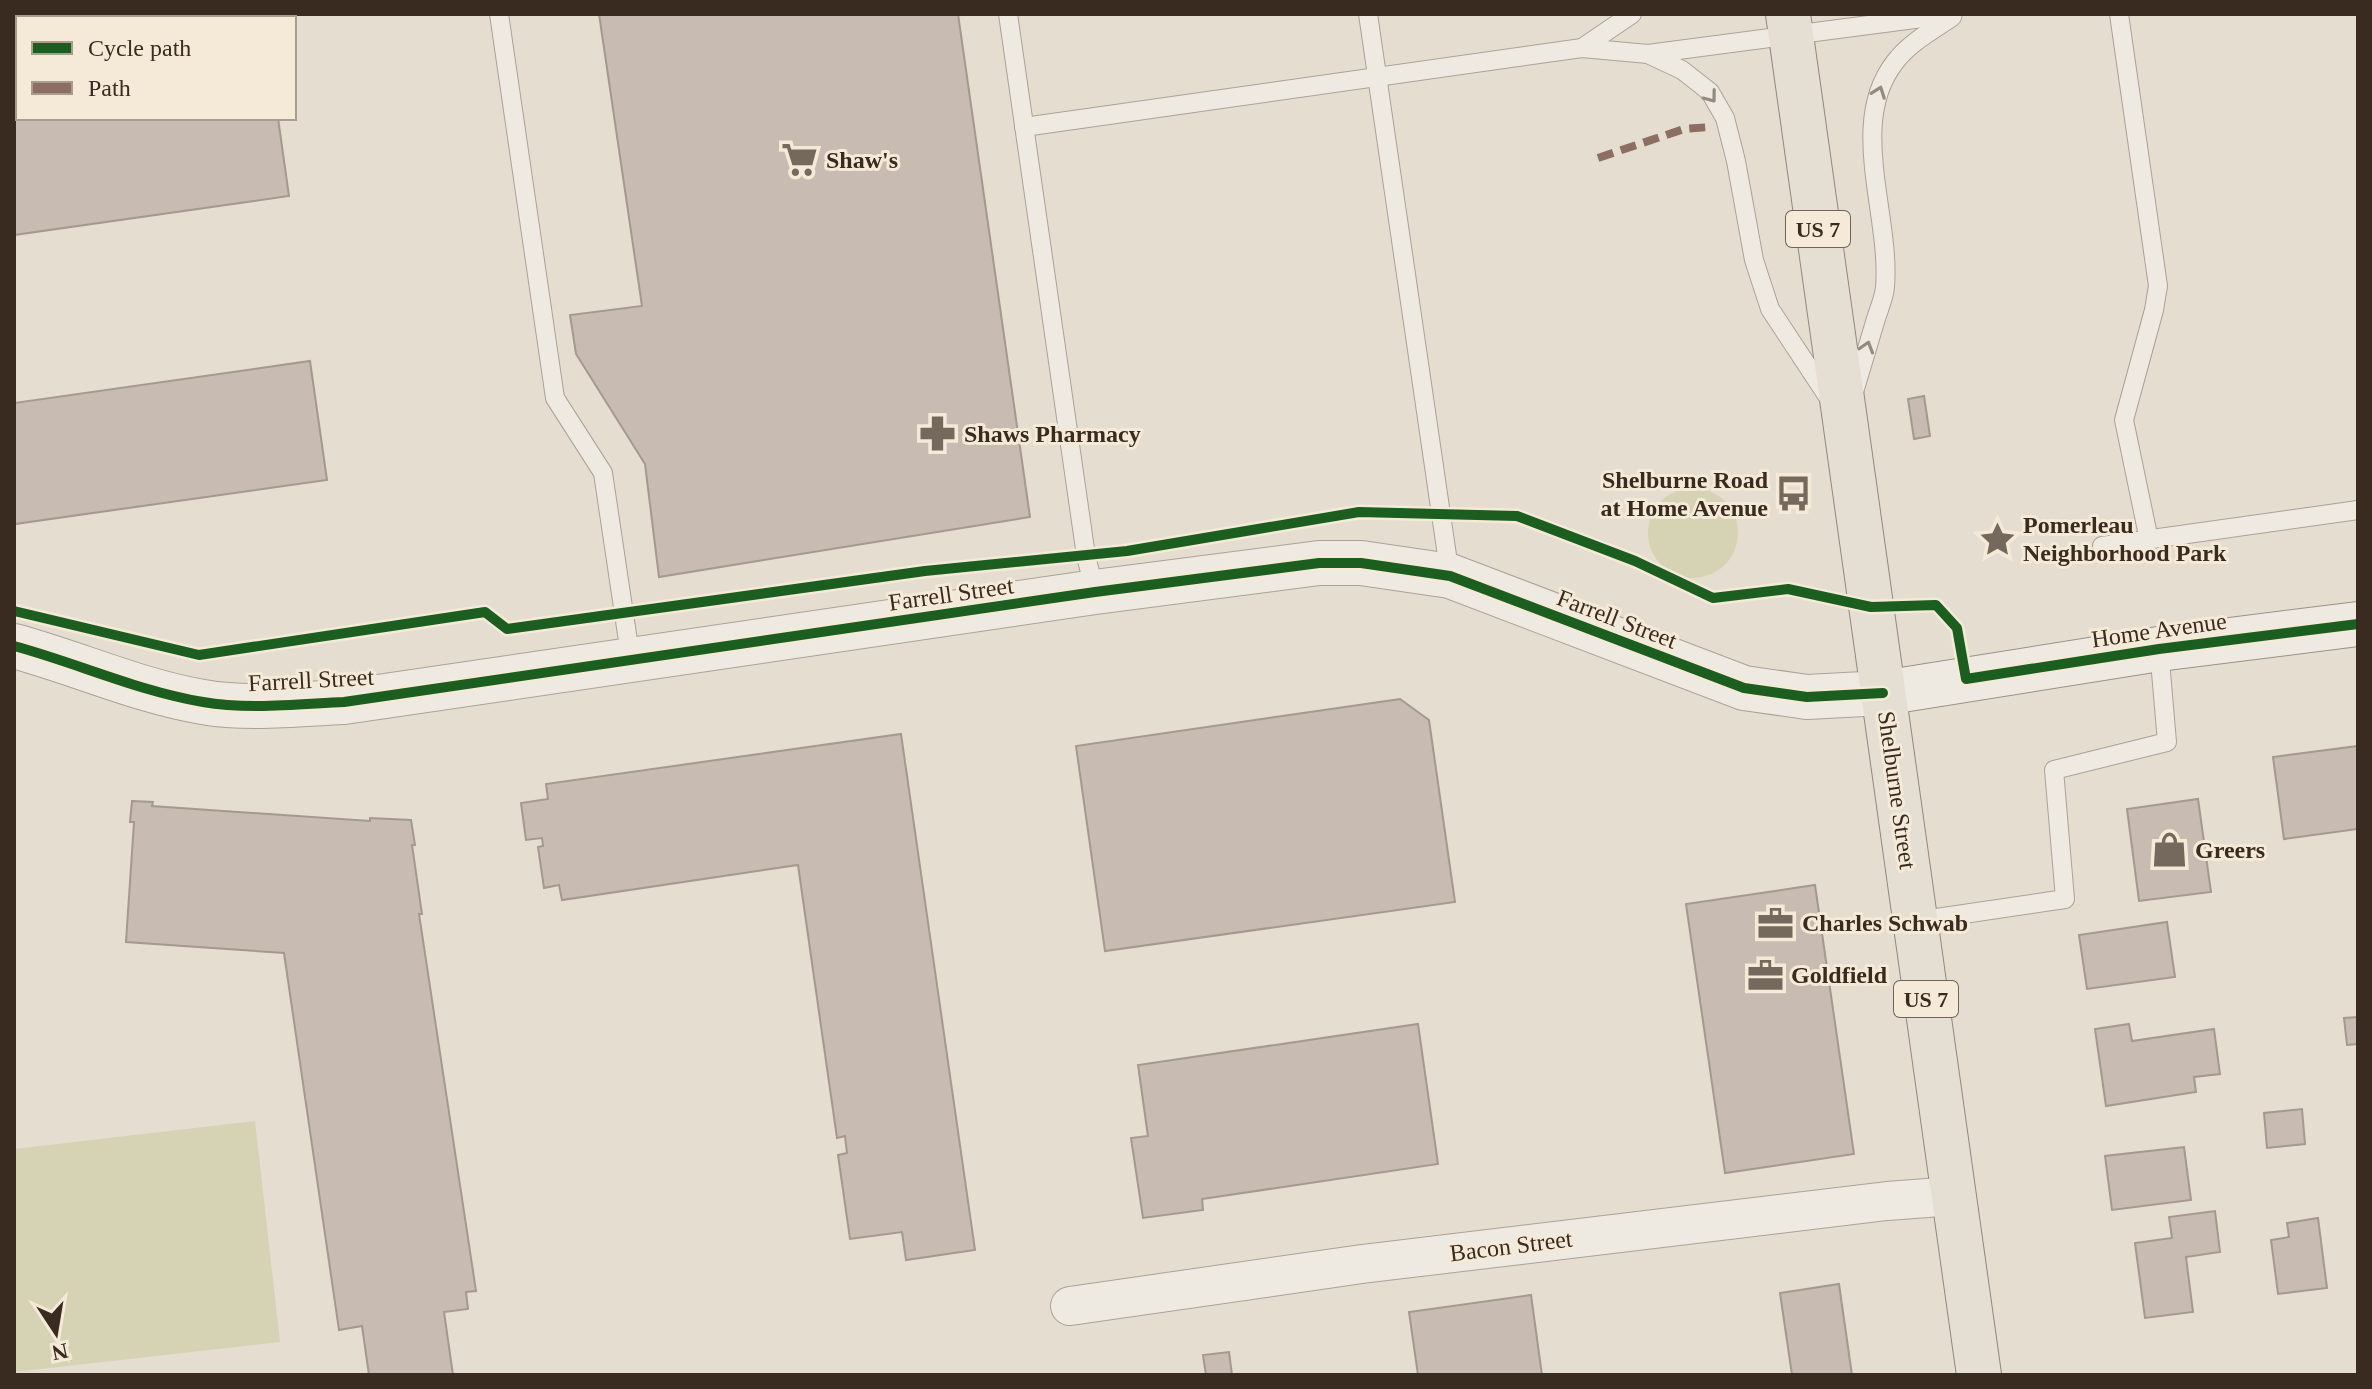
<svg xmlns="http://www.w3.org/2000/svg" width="2372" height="1389" viewBox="0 0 2372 1389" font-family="'Times New Roman',serif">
<rect width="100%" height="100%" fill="#e5ddd0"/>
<g fill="#d5d3b3">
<circle cx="1693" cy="533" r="45"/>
<path d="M255,1121L280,1342L14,1372V1149Z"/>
</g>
<g fill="#c8bbb1" stroke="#a5998f" stroke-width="2">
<path d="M599,14H958L1030,517L659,577L645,464L576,354L570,315L642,306Z"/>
<path d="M14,113H18V118H278L289,196L14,235Z"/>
<path d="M310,361L327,480L15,524L14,403Z"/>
<path d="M1924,396L1930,436L1914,439L1908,399Z"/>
<path d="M1400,699L1429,720L1455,902L1105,951L1076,746Z"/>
<path d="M901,734L975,1250L906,1260L902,1232L850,1239L838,1155L847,1153L845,1136L837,1138L798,865L562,900L559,885L544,888L538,847L543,846L542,838L526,840L521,803L548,799L546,784Z"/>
<path d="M2358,746V829L2284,839L2273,757Z"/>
<path d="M2198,799L2211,892L2139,901L2127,809Z"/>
<path d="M132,801L153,802L152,806L370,821V818L411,820L415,845H412L422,914H419L476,1291L466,1292L468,1309L444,1312L453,1375H369L362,1326L339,1330L284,953L126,942L134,822H130Z"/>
<path d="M1815,885L1854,1154L1725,1173L1686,904Z"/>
<path d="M2167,922L2175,977L2087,989L2079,935Z"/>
<path d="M2358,1017V1044L2347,1045L2344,1018Z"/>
<path d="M1418,1024L1438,1164L1202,1199L1203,1210L1143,1218L1131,1138L1148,1136L1138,1065Z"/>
<path d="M2129,1024L2132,1041L2214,1029L2220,1074L2194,1077L2196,1092L2106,1106L2095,1029Z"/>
<path d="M2302,1109L2305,1144L2267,1148L2264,1113Z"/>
<path d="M2184,1147L2191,1200L2112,1210L2105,1156Z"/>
<path d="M2215,1211L2220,1252L2186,1257L2193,1312L2145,1318L2135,1243L2172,1238L2169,1217Z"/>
<path d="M2318,1218L2327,1288L2278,1294L2271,1240L2289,1237L2287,1223Z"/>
<path d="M1839,1284L1852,1375H1792L1780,1293Z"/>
<path d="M1531,1295L1542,1375H1418L1409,1312Z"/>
<path d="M1229,1352L1232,1375H1206L1203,1355Z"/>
</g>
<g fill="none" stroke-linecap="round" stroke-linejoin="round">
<defs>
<g id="service">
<path d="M499,14L555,398L603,473L631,661"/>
<path d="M1008,14L1086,556L1095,592"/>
<path d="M1368,14L1450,576"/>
<path d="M2119,14L2158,286L2154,310L2124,420L2149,540"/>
<path d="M1582,48L1632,14"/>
<path d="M1650,55L1682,70L1710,92L1725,118L1736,161L1754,260L1770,309L1830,400"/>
<path d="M1024,127L1582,48L1648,54L1953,14"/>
<path d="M1854,392C1861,369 1868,346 1875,322C1878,311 1884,299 1885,287C1891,215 1847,123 1895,62C1909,43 1933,30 1952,17"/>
<path d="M2102,546L2358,510"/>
<path d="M1916,921L2065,899L2054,770L2167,742L2159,649"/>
</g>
<path id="minor" d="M1070,1306L1362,1264L1887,1201L1954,1196"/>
<path id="tertiary" d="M14,646C77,663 138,691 203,702C247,710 300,704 344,702L1095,592L1319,563H1361L1450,576L1744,688L1807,697L1883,693"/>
<path id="secondary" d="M1883,693L2159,649L2358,624"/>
<path id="primary" d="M1788,14L1979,1375"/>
</defs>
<use href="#service" stroke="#aaa298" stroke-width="20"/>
<use href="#minor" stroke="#aaa298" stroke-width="40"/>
<use href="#tertiary" stroke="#aaa298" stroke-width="46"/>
<use href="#secondary" stroke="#9a9288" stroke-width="46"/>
<use href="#primary" stroke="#90887f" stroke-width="46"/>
<use href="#service" stroke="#eee9e1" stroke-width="18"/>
<use href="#minor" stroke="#eee9e1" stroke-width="38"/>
<use href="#tertiary" stroke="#eee9e1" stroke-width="44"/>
<use href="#secondary" stroke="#eee9e1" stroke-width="44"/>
<use href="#primary" stroke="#e4ded3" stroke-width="44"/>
<path stroke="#8d6e63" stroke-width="8" stroke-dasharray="16 8" stroke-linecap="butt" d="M1598,158L1684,129L1710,127"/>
<defs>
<g id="cycleway">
<path d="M14,611L199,655L485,612L507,629L925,571L1127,551L1359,512L1517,516L1635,561L1713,598L1788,589L1871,607L1936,605L1957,628L1966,679L2159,649L2358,624"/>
<path d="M14,646C77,663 138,691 203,702C247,710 300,704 344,702L1095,592L1319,563H1361L1450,576L1744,688L1807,697L1883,693"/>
</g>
</defs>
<use href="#cycleway" stroke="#f4ead7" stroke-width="15"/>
<use href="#cycleway" stroke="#1b5e20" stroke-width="10"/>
</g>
<defs><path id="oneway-chevron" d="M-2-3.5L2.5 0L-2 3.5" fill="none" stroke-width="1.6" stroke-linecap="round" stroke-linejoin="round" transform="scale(2)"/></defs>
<g stroke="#948a80">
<use href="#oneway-chevron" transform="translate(1879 92) rotate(-70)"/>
<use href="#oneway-chevron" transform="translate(1711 97) rotate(53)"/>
<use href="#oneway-chevron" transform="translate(1867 347) rotate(-73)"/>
</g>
<defs>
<symbol id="supermarket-bare" viewBox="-9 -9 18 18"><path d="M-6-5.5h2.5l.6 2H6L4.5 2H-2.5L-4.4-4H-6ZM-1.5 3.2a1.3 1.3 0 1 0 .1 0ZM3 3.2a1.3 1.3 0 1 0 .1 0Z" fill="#75695e" stroke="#f4ead7" stroke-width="2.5" paint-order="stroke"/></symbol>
<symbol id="pharmacy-bare" viewBox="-9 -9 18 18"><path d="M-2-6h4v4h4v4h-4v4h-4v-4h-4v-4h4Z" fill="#75695e" stroke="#f4ead7" stroke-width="2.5" paint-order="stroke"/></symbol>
<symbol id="bus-bare" viewBox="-9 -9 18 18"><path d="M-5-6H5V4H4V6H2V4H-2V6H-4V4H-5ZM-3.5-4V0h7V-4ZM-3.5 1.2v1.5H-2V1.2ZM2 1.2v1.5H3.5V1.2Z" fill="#75695e" stroke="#f4ead7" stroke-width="2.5" paint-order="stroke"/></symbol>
<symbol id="sight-bare" viewBox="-9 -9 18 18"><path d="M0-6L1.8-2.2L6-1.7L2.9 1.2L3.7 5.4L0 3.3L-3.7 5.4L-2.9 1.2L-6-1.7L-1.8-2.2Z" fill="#75695e" stroke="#f4ead7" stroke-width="2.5" paint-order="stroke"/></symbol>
<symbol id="shop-bare" viewBox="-9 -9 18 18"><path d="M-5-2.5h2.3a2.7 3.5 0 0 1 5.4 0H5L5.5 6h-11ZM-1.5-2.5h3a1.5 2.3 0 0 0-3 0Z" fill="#75695e" stroke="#f4ead7" stroke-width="2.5" paint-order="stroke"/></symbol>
<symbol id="office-bare" viewBox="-9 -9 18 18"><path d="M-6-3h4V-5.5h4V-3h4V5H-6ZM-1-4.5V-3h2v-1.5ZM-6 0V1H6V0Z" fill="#75695e" stroke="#f4ead7" stroke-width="2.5" paint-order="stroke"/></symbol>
</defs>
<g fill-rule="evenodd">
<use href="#supermarket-bare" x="774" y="134" width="51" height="51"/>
<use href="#pharmacy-bare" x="912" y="408" width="51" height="51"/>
<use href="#bus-bare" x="1768" y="468" width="51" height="51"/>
<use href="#sight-bare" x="1972" y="514" width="51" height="51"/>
<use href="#shop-bare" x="2144" y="824" width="51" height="51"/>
<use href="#office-bare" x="1750" y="898" width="51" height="51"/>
<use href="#office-bare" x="1740" y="950" width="51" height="51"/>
</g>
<g text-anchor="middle" stroke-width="6" stroke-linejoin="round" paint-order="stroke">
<g fill="#f4ead7" stroke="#716457" stroke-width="2">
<rect x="1786" y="211" width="64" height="36" rx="6"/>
<rect x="1894" y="981" width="64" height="36" rx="6"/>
</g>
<g font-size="22" font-weight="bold" fill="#392b20">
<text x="1818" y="237">US 7</text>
<text x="1926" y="1007">US 7</text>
</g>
<g font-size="24" font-weight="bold" fill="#392b20" stroke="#f4ead7" text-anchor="start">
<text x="826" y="168">Shaw's</text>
<text x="964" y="442">Shaws Pharmacy</text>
<text x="1768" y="488" text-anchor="end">Shelburne Road<tspan x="1768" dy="28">at Home Avenue</tspan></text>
<text x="2023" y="533">Pomerleau<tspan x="2023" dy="28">Neighborhood Park</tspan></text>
<text x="2195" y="858">Greers</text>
<text x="1802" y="931">Charles Schwab</text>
<text x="1791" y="983">Goldfield</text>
</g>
<g font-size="24" fill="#392b20" stroke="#f4ead7">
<text transform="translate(951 594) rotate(-8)" y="8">Farrell Street</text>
<text transform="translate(1617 619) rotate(21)" y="8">Farrell Street</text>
<text transform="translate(2159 630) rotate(-8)" y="8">Home Avenue</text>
<text transform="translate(311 680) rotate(-3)" y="8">Farrell Street</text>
<text transform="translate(1897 790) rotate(82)" y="8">Shelburne Street</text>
<text transform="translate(1511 1246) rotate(-7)" y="8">Bacon Street</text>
</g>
</g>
<rect width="2372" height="1389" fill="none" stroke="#392b20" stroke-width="32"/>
<rect x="16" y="16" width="280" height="104" fill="#f4ead7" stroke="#a99e8e" stroke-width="2"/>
<rect x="32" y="42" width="40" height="12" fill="#1b5e20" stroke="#a99e8e" stroke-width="2"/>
<text x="88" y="56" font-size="24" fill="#392b20">Cycle path</text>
<rect x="32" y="82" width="40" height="12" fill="#8d6e63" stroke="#a99e8e" stroke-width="2"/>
<text x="88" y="96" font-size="24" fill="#392b20">Path</text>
<g transform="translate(56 1333) rotate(168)" stroke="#f4ead7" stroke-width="6" paint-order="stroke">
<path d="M0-6L14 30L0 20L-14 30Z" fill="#392b20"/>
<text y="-12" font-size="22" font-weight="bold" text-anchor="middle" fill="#392b20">N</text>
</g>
</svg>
